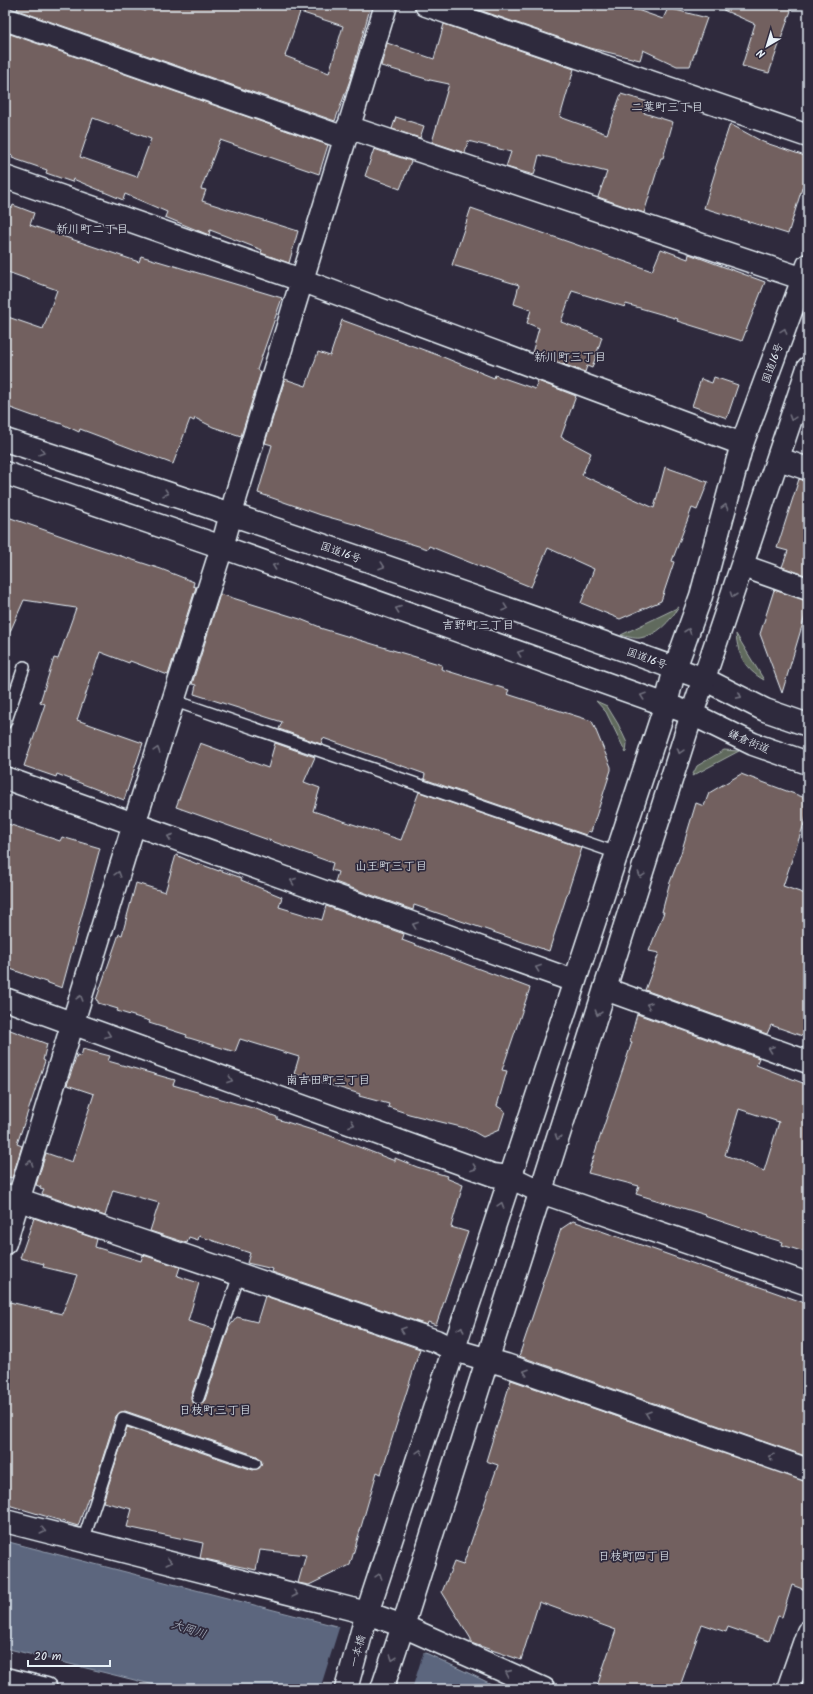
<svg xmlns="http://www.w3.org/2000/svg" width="813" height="1694" viewBox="0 0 813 1694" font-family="Kalam,'Klee One',sans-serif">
<rect width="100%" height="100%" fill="#2f2a3d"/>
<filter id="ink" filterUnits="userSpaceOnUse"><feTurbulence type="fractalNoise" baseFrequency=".025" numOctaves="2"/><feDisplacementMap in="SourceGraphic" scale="8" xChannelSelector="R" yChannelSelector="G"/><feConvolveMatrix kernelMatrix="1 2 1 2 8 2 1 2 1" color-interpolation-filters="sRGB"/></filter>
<g filter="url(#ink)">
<g fill="#616a5d" stroke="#a4aeaa">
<path d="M679,607C669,622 658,635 640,638C634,639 626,636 621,635Z"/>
<path d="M736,634L764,680C745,669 738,656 736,634Z"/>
<path d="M596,701L607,706L618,724L627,743L626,753L606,712Z"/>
<path d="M724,750L739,751L692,776L697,766Z"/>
</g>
<path fill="#5b667e" stroke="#939eaf" d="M5,1541L336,1626L428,1654L502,1689H171L5,1648Z"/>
<path fill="#2f2a3d" d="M340,1625L424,1651L412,1689H320Z"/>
<g fill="#72615f" stroke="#e8f1f8" fill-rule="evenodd">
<path d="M19,5H128L145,11L148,5H371L350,80L335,121L17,10ZM300,12L343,26L329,73L285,56Z"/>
<path d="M465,5H623L663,19L668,8L707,18L690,66H677L643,50L640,60L586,47Z"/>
<path d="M712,5H793L769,73L742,66L755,24Z"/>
<path d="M444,24L574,69L560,117L607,134L621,94L648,102L644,113L673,122L663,158H661L644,213L598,197L607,172L539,155L534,175L506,167L511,152L468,141L465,153L432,142L449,84L430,80L381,66L387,43L434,59Z"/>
<path d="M10,34L328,145L319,174L220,140L201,189L206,190L202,201L298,231L289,263L261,253L262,250L210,230L209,235L165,217L167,212L125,194L123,200L73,179L72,182L46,173L47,170L12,158L13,156L5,153V50ZM93,118L151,139L137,177L80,157Z"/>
<path d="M396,117L424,126L420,138L392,129Z"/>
<path d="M730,124L763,142L808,157V169L788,234L704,208L716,169H715Z"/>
<path d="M374,149L411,161L400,189L365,176Z"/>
<path d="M13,205L34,213L30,225L139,262L141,256L282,298L257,370L261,372L241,436L213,427L195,418L194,421L190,419L173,464L80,429L79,432L62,424L33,416L5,406V316L43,329L57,290L5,271V206L12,208Z"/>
<path d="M471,208L652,271L661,249L688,259L689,254L765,282L742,341L677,321L678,319L626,304L625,307L572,291L561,322L602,337L592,368L587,366L585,372L532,353L539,328L527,323L531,310L514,304L519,285L452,265Z"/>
<path d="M342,320L443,357L494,378L495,375L535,389L538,381L576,396L561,437L591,453L582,475L654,508L665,467L708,482L697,510L692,508L672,561L674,562L661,601L620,619L581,603L594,569L548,548L531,587L429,546L428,549L389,537L360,527L361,526L321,515L258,493L272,445L265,443L285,379L306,386L318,352L330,356Z"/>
<path d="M714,377L738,385L727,418L692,406L701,379L712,383Z"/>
<path d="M799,479L808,481V576L782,567L788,551L777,548Z"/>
<path d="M5,516L87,545L161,569L194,582L193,586L196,587L168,675L130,661L129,663L100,652L77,720L143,743L124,800L57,774L56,777L24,766L45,704L40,702L54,658L58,659L76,608L24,600L5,643Z"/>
<path d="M774,590L808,601V606L782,693L760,634Z"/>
<path d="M220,594L300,619L320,627V628L442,665L441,669L509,690L507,694L592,721L611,767V770L591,832L588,831L586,835L424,779L425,774L323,738L321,744L279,729L282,722L194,694L196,685L192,684Z"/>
<path d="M200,743L268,768L275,743L315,757L304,782L320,788L313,811L401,840L419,792L582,848L549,951L414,905L413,910L335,882L338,872L331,870L333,863L176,807Z"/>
<path d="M741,774L808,799V812L783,886L808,895V1038L771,1025L767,1034L645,990L659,953L649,951L664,912H662L669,885L681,853L696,803L704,806L709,793Z"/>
<path d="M5,823L60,841L62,837L100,848L62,988L5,967Z"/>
<path d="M176,855L197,864V863L219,871V870L242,878L241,880L282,897L279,907L322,920L326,906L404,934L402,940L530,988L502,1070L507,1071L497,1106L505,1111L499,1130L483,1137L469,1129L409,1114L388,1107L389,1104L359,1096L360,1094L294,1074L299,1057L240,1039L235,1052L186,1037L187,1035L149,1023L150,1021L117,1011L118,1009L98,1003V1001L96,1000L119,934L122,935L136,883L165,892Z"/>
<path d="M637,1014L759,1058L756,1065L808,1085V1253L782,1245L783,1242L759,1235V1234L705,1216L706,1215L636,1194L639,1186L588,1173L632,1042L630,1041ZM739,1109L779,1122L764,1171L725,1155Z"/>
<path d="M5,1028L47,1044L43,1060L45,1061L17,1144L22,1146L12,1178L5,1176Z"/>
<path d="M83,1049L110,1056L108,1061L175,1080L173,1085L256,1109L277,1117V1119L328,1135L395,1161V1158L417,1167L447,1176L446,1178L463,1185L451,1227L468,1232L436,1325L428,1322L427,1325L272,1272L273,1269L247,1263L250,1253L199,1236L198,1240L189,1237L187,1243L150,1231L159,1203L113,1190L105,1216L42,1194L44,1190L40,1189L41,1187L36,1185L46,1153L72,1162L94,1094L67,1085L77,1055L81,1056Z"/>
<path d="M34,1218L97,1239L95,1247L141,1261L143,1255L180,1267L177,1276L199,1283L188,1321L214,1329L191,1396V1400L195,1404L200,1405L205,1400L229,1327L237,1317L257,1322L265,1296L420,1349L381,1474L377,1472L350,1565L309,1585L298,1583L306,1555L260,1550L256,1570L200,1558L203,1543L127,1527L132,1509L103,1502L127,1427L253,1470L259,1468L262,1462L257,1456L125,1411L119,1413L116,1416L90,1498H88L78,1526L5,1504V1301L62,1314L77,1275L43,1267L44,1264L20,1258Z"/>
<path d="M573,1221L808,1304V1457L519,1356L543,1285L542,1284L561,1229Z"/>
<path d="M511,1380L808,1482V1591L792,1585L782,1617L778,1616L769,1641L728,1627L726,1632L702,1624L679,1689H596L616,1630L539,1602L521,1660L471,1643V1639L442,1592L454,1562L463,1565L498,1465L486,1461Z"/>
</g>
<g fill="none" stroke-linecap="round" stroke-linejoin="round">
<defs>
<g id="service">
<path d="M172,700L617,853"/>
<path d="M5,723L24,667"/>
<path d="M198,1398L239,1275"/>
<path d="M83,1541L123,1418L255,1463"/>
</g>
<g id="minor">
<path d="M426,5L808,136"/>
<path d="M5,19L345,138"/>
<path d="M348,127L804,279"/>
<path d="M5,177L301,280L742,444"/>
<path d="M779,459L808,469"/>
<path d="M743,566L808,589"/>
<path d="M5,778L574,981"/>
<path d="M605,989L808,1062"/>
<path d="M5,999L493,1175L510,1177L541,1192L808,1284"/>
<path d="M5,1195L436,1341L454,1350L506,1365L808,1470"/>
<path d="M5,1243L134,824L222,547L236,496L386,5"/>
<path d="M5,1521L367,1613L403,1626L544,1689"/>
<path d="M5,1679L46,1689"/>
<path d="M788,1689L808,1632"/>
</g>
<g id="tertiary">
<path d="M346,1689L367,1613L666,704"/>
<path d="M382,1689L403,1626L692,714"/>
</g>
<g id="primary">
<path d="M704,679L765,710L808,725"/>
<path d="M692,714L753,744L808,763"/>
</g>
<g id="trunk">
<path d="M5,440C239,516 473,594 704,679"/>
<path d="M5,473L222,547L692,714L808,368"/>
<path d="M666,704L675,668L701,596L742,444L808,265"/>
</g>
</defs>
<use href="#service" stroke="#e8f1f8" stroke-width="14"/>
<use href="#minor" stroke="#e8f1f8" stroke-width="25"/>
<use href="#tertiary" stroke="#e8f1f8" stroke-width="25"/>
<use href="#primary" stroke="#e8f1f8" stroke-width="25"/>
<use href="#trunk" stroke="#e8f1f8" stroke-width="25"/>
<use href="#service" stroke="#2f2a3d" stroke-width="11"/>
<use href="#minor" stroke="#2f2a3d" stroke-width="22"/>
<use href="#tertiary" stroke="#2f2a3d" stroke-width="22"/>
<use href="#primary" stroke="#2f2a3d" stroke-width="22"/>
<use href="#trunk" stroke="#2f2a3d" stroke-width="22"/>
</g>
<defs><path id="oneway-chevron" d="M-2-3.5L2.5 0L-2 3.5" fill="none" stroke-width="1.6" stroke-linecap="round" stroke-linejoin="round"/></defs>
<g stroke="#70707e">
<use href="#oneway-chevron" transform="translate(784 331) rotate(-70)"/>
<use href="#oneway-chevron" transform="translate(792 418) rotate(108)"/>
<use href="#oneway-chevron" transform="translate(42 452) rotate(18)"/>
<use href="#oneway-chevron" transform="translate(166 493) rotate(18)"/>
<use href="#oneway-chevron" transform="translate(725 507) rotate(-75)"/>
<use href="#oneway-chevron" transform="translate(275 566) rotate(-160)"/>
<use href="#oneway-chevron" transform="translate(382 566) rotate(19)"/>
<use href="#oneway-chevron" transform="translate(733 595) rotate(109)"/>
<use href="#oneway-chevron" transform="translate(505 608) rotate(19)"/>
<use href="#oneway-chevron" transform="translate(398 609) rotate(-160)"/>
<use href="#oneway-chevron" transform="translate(688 631) rotate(-71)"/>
<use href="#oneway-chevron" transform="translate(520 653) rotate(-160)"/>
<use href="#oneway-chevron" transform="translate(643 696) rotate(-161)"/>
<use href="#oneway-chevron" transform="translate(739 696) rotate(27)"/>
<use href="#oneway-chevron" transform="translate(157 750) rotate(-73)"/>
<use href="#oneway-chevron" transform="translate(680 751) rotate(108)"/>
<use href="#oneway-chevron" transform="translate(170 837) rotate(-160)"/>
<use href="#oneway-chevron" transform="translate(118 874) rotate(-73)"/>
<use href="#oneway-chevron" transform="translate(641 875) rotate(108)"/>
<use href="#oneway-chevron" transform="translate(293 881) rotate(-160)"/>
<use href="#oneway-chevron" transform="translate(415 925) rotate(-160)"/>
<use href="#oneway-chevron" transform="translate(538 968) rotate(-160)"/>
<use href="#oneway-chevron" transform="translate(80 998) rotate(-73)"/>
<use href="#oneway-chevron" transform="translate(649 1005) rotate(-160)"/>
<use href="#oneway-chevron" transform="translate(598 1013) rotate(108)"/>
<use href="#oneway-chevron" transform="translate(108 1035) rotate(20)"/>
<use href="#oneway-chevron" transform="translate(771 1049) rotate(-160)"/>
<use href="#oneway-chevron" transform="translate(230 1080) rotate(20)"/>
<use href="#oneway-chevron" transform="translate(352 1124) rotate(20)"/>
<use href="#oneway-chevron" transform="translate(558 1137) rotate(108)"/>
<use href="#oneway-chevron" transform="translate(30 1163) rotate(-73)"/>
<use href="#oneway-chevron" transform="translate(474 1168) rotate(20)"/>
<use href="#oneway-chevron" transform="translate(501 1205) rotate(-72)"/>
<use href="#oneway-chevron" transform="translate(461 1329) rotate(-72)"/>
<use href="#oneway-chevron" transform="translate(403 1330) rotate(-161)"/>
<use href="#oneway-chevron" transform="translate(526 1372) rotate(-161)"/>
<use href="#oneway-chevron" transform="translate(648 1414) rotate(-161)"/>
<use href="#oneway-chevron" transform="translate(420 1452) rotate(-72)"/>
<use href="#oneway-chevron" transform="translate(771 1457) rotate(-161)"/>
<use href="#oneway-chevron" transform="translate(43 1531) rotate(14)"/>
<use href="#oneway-chevron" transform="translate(169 1562) rotate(14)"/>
<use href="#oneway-chevron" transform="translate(379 1576) rotate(-72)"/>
<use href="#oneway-chevron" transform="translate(295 1594) rotate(14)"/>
<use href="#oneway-chevron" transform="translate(393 1658) rotate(109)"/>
<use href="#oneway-chevron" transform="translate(508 1673) rotate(-156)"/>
</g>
</g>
<g text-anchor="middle" stroke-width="3.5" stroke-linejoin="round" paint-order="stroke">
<g font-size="11" fill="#e8f1f8" stroke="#2f2a3d">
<text transform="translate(772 363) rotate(-70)" y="4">国道16号</text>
<text transform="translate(341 552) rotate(19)" y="4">国道16号</text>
<text transform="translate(647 658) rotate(20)" y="4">国道16号</text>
<text transform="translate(749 741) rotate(23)" y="4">鎌倉街道</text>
<text transform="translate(357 1651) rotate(-75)" y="4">一本橋</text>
</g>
<g font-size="12" fill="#e8f1f8" stroke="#2f2a3d">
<text x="667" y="111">二葉町三丁目</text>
<text x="92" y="233">新川町二丁目</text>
<text x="570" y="361">新川町三丁目</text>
<text x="478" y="629">吉野町三丁目</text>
<text x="391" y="870">山王町三丁目</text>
<text x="328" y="1084">南吉田町三丁目</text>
<text x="215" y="1414">日枝町三丁目</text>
<text x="634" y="1560">日枝町四丁目</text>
</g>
<g font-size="12" font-style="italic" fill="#b0b9c7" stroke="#2f2a3d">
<text transform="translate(189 1629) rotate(18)" y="4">大岡川</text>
</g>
</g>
<rect width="813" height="1694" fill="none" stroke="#2f2a3d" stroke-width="20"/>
<rect x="10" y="10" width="793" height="1674" fill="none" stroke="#e8f1f8" stroke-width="1.5" filter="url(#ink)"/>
<g transform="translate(767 46) rotate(218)" stroke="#2f2a3d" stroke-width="3" paint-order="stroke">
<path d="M0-3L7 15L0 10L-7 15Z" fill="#e8f1f8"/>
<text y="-6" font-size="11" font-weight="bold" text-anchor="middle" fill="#e8f1f8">N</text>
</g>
<path d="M28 1660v6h82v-6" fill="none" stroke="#e8f1f8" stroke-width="2"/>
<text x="34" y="1660" font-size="12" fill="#e8f1f8" stroke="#2f2a3d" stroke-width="3" paint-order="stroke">20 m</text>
</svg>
